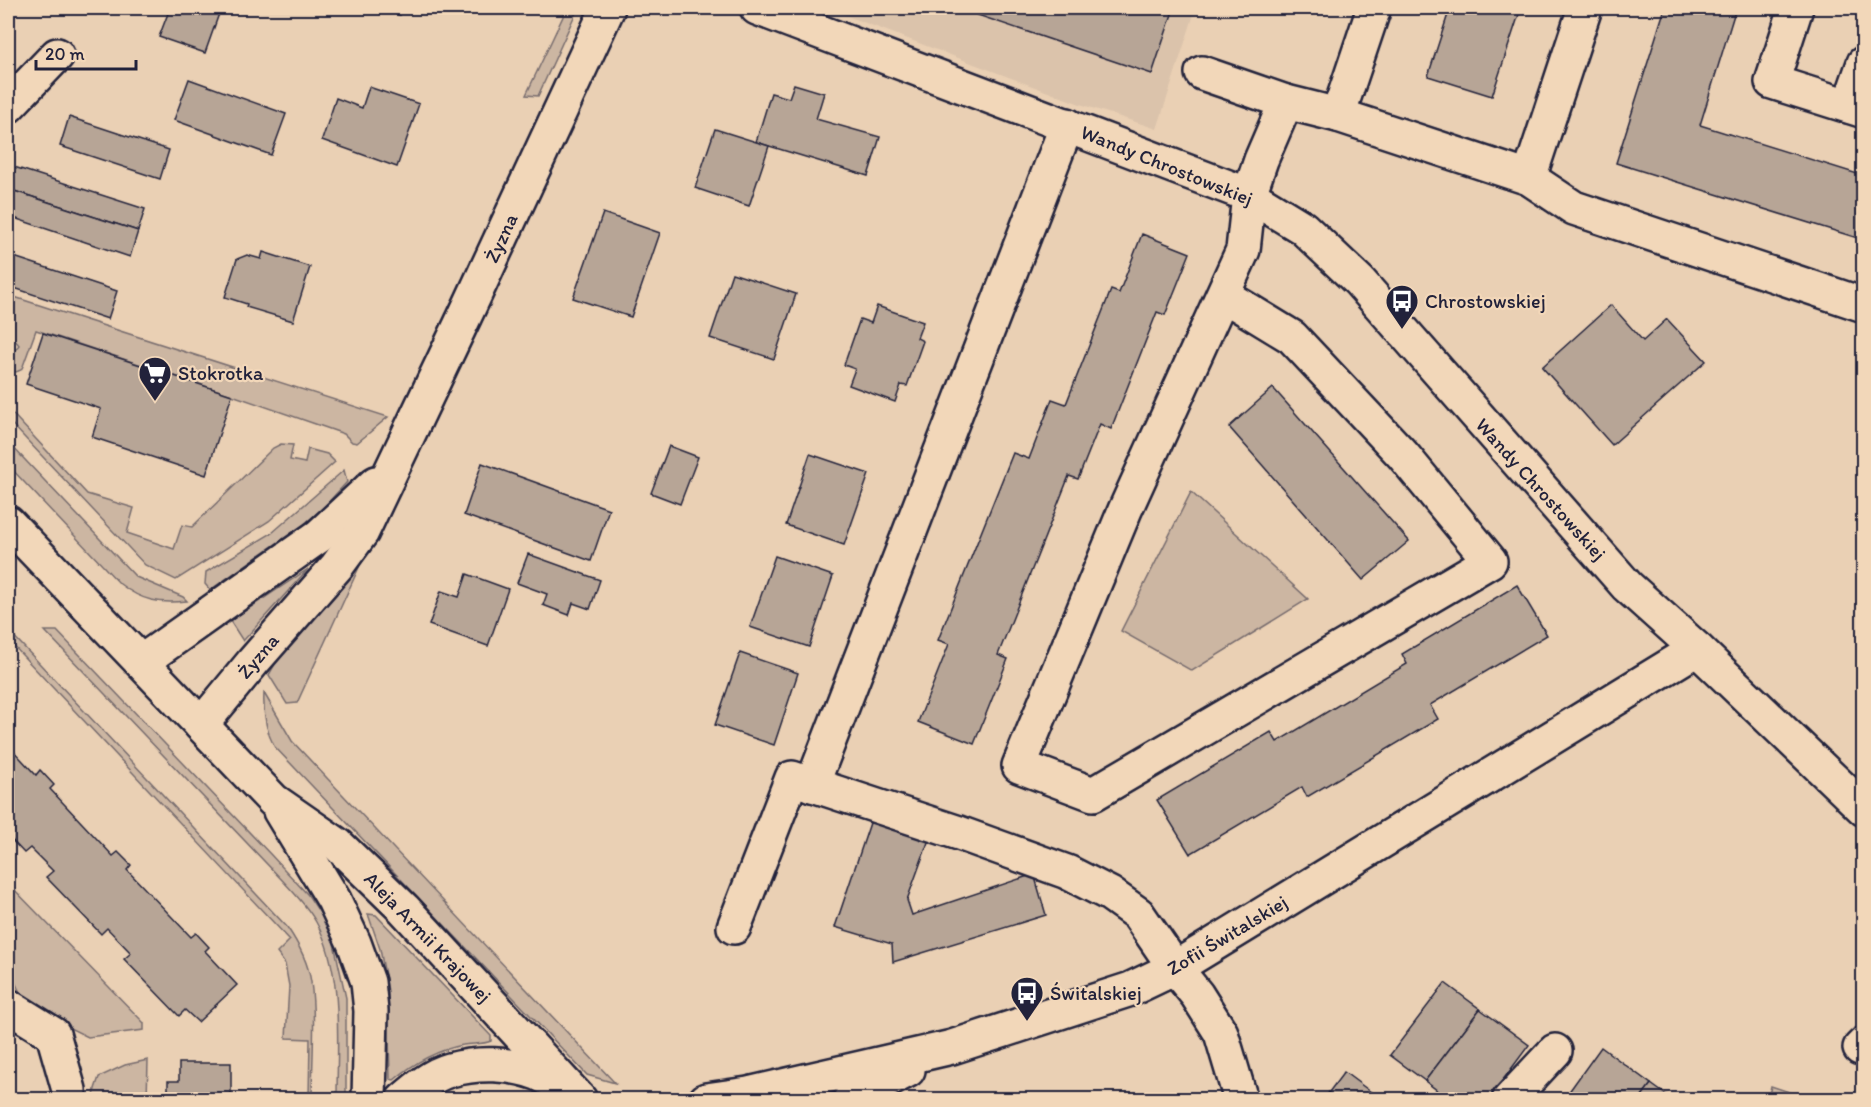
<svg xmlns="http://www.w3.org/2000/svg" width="1871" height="1107" viewBox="0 0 1871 1107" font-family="Itim,sans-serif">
<rect width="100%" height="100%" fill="#ead0b4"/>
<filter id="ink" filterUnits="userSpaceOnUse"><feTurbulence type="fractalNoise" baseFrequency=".0167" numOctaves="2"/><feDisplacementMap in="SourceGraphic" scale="12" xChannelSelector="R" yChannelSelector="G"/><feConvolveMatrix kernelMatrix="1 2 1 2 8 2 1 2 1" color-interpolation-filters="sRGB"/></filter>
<g filter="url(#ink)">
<path fill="#dbc3ab" d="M826,8H1196L1157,129L1080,104Z"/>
<g fill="#ccb6a2" stroke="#776c6e" stroke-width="1.5">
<path d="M567,8H578L538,96L526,95Z"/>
<path d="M8,295L388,417L357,443L352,442L344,434L232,395L36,330L23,366L21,370L16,372L8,368V358L19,345L8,332Z"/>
<path d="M8,409L87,494L134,508L127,533L174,549L182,525L192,527L273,448L281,444L293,445L290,460L305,463L308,449L327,454L335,462L269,521L176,580L145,565L8,420Z"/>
<path d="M8,442L136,577L183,597L187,601C159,604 142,601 120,584L8,465Z"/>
<path d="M344,470L347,482L321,510L304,524L210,590L205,584L206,572L272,533Z"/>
<path d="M1191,492L1308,599L1192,671L1121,631Z"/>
<path d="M361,563L297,703L287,704L269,675L279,657Z"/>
<path d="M308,569L243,641L230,621Z"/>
<path d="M8,630L287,927C298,943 308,962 311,982C316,1018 312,1063 312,1099H309L310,1039L286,1038L289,986L285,964L277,953L290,940L8,640Z"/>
<path d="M45,631H57L271,855L308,895L324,919L333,939L346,998V1099H337C337,1044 344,972 316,922C308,907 296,895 284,882Z"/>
<path d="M264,693L292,741L615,1083L587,1075L274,746C265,729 263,712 264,693Z"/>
<path d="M8,883L144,1023V1030L88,1037L27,1007L15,982L8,979Z"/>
<path d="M368,914L376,915L491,1036V1041C483,1045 472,1043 463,1045C437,1050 415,1062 394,1080L390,1079L388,991L380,949Z"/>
<path d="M148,1060L147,1099H94L95,1089L99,1077L125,1065Z"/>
<path d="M1771,1086L1810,1099H1768Z"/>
</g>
<g fill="#b7a596" stroke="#22223b" stroke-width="1.5">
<path d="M170,8H221L205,53L159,37Z"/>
<path d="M378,8H403L400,15Z"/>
<path d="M957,8H1174L1152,74Z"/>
<path d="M1450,8H1521L1492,96L1428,76Z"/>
<path d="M1665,8H1736L1700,125L1864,176V240L1616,163Z"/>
<path d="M189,79L286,114L271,155L174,120Z"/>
<path d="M794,84L824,93L816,119L880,137L868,176L756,142L771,93L789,98Z"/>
<path d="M369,87L419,104L397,167L322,140L336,98L362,108Z"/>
<path d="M69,117L169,150L160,179L60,146Z"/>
<path d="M715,129L769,146L749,206L695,188Z"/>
<path d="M11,166L145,209L138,231L8,189V177Z"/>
<path d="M8,189L138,231L130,257L8,216Z"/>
<path d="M603,213L660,233L631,317L573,298Z"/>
<path d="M1142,234L1190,253L1165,315L1157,312L1111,429L1100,424L1078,479L1069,476L998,655L1008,659L974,744L918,722L949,644L938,640L1013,453L1029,459L1052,399L1066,404L1111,290L1119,293Z"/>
<path d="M263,252L310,267L293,321L246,307L247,304L225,297L237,259L247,255L261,259Z"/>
<path d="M8,255L117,291L108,319L8,286Z"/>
<path d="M732,273L796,294L774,359L710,338Z"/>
<path d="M1611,305L1643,341L1667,319L1706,361L1612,445L1542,367Z"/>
<path d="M877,306L923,322L917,338L923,341L907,386L901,385L895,402L849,385L855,369L844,365L860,319L871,323Z"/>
<path d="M43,333L232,395L206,475L92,437L101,409L26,384Z"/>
<path d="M1273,388L1409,541L1363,580L1229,427Z"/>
<path d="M669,446L698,457L680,504L651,493Z"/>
<path d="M810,454L869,474L844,545L786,525Z"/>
<path d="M482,463L609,509L591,561L464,515Z"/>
<path d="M528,554L600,580L590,609L573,603L569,615L543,605L547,594L517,583Z"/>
<path d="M775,556L833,576L809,647L750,627Z"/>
<path d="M467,574L508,589L488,646L429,625L441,591L459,597Z"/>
<path d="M1517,585L1547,635L1430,705L1438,719L1307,797L1302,787L1190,854L1157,800L1271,732L1277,742L1407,664L1402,654Z"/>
<path d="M740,653L798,673L774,745L715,725Z"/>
<path d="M8,745L36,775L40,770L54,785L50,789L113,856L118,852L131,865L127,870L191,937L196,933L209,947L205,951L237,985L198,1022L185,1010L179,1016L124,959L131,953L107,928L101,934L46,877L53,871L30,848L24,853L8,836Z"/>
<path d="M873,814L931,834L907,900L912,915L1034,874L1046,915L893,962L892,944L835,927Z"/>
<path d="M1445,983L1480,1009L1425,1081L1390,1055Z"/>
<path d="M1480,1009L1529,1045L1488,1100H1450L1425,1081Z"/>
<path d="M1601,1047L1651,1084L1639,1100H1563Z"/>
<path d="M179,1063H231V1100H168V1081H179Z"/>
<path d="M1344,1072L1379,1098L1377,1100H1323Z"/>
<path d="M1651,1084L1673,1100H1639Z"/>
</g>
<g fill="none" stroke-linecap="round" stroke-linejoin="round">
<defs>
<g id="minor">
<path d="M757,8L1249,195L1303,228L1359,281L1627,586L1697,649L1864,809"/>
<path d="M1796,8L1772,82L1864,111"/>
<path d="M1202,73L1286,102"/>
<path d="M8,106L57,55"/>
<path d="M1849,106L1864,63"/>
<path d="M1338,115L1374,8"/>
<path d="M1529,178L1585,8"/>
<path d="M1223,295L1292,337L1403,455L1490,561L1093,794L1019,766L1125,510L1243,250L1249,195L1261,160L1286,102L1338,115L1529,178L1574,208L1864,305"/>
<path d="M8,523L273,800L338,845L404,909L580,1100"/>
<path d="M141,662L319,536L376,483"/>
<path d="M201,725L253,662L337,566L362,532L470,305L608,8"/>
<path d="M812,785L1067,125"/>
<path d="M280,811L334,900L354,943L368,982L371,1011L369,1100"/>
<path d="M734,927L792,778L959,833L1067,872L1110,894L1138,914L1175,968L1197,995L1221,1033L1241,1100"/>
<path d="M8,1006L53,1034L69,1090V1100"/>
<path d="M1860,1048L1864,1044"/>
<path d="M403,1100C417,1088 432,1075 450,1070C478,1062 510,1063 537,1073C546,1077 554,1082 562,1086"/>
<path d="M706,1100L748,1094L952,1047L1131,989L1175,968L1697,649"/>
<path d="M850,1100L908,1070"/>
<path d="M1509,1100L1555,1051"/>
</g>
</defs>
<use href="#minor" stroke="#22223b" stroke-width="38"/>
<use href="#minor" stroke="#f2d7b9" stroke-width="33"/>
</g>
</g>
<defs>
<symbol id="bus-pin" viewBox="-11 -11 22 30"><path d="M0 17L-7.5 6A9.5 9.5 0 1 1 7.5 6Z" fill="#22223b" stroke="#f2d7b9"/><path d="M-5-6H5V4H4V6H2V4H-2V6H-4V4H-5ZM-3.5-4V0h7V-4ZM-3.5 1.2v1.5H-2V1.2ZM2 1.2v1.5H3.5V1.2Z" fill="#fff"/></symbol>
<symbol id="supermarket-pin" viewBox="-11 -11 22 30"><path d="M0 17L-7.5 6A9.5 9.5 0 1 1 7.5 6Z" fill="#22223b" stroke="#f2d7b9"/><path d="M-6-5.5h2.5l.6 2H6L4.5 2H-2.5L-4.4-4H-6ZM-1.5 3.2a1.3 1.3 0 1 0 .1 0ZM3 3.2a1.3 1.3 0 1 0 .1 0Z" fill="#fff"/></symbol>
</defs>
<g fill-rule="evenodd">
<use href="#bus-pin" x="1383" y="282" width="38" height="52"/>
<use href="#supermarket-pin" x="136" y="354" width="38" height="52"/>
<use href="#bus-pin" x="1008" y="974" width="38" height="52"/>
</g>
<g text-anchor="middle" stroke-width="4.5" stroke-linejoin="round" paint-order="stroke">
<g font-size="20" fill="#22223b" stroke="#f2d7b9">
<text transform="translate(1167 165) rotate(22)" y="7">Wandy Chrostowskiej</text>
<text transform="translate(501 238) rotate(-65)" y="7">Żyzna</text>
<text transform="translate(1541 489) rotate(48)" y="7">Wandy Chrostowskiej</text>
<text transform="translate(258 656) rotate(-50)" y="7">Żyzna</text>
<text transform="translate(1227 935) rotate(-31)" y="7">Zofii Świtalskiej</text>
<text transform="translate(428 937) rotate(46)" y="7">Aleja Armii Krajowej</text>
</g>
<g font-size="20" fill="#22223b" stroke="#f2d7b9" text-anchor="start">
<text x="1425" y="308">Chrostowskiej</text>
<text x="178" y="380">Stokrotka</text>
<text x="1050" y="1000">Świtalskiej</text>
</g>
</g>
<rect width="1871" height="1107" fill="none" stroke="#f2d7b9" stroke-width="30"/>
<rect x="15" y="15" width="1841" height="1077" fill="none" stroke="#22223b" stroke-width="2" filter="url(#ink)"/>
<path d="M36 60v9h100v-9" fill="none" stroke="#22223b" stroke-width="3"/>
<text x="45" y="60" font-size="18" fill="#22223b" stroke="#f2d7b9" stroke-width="4.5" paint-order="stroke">20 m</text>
</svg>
